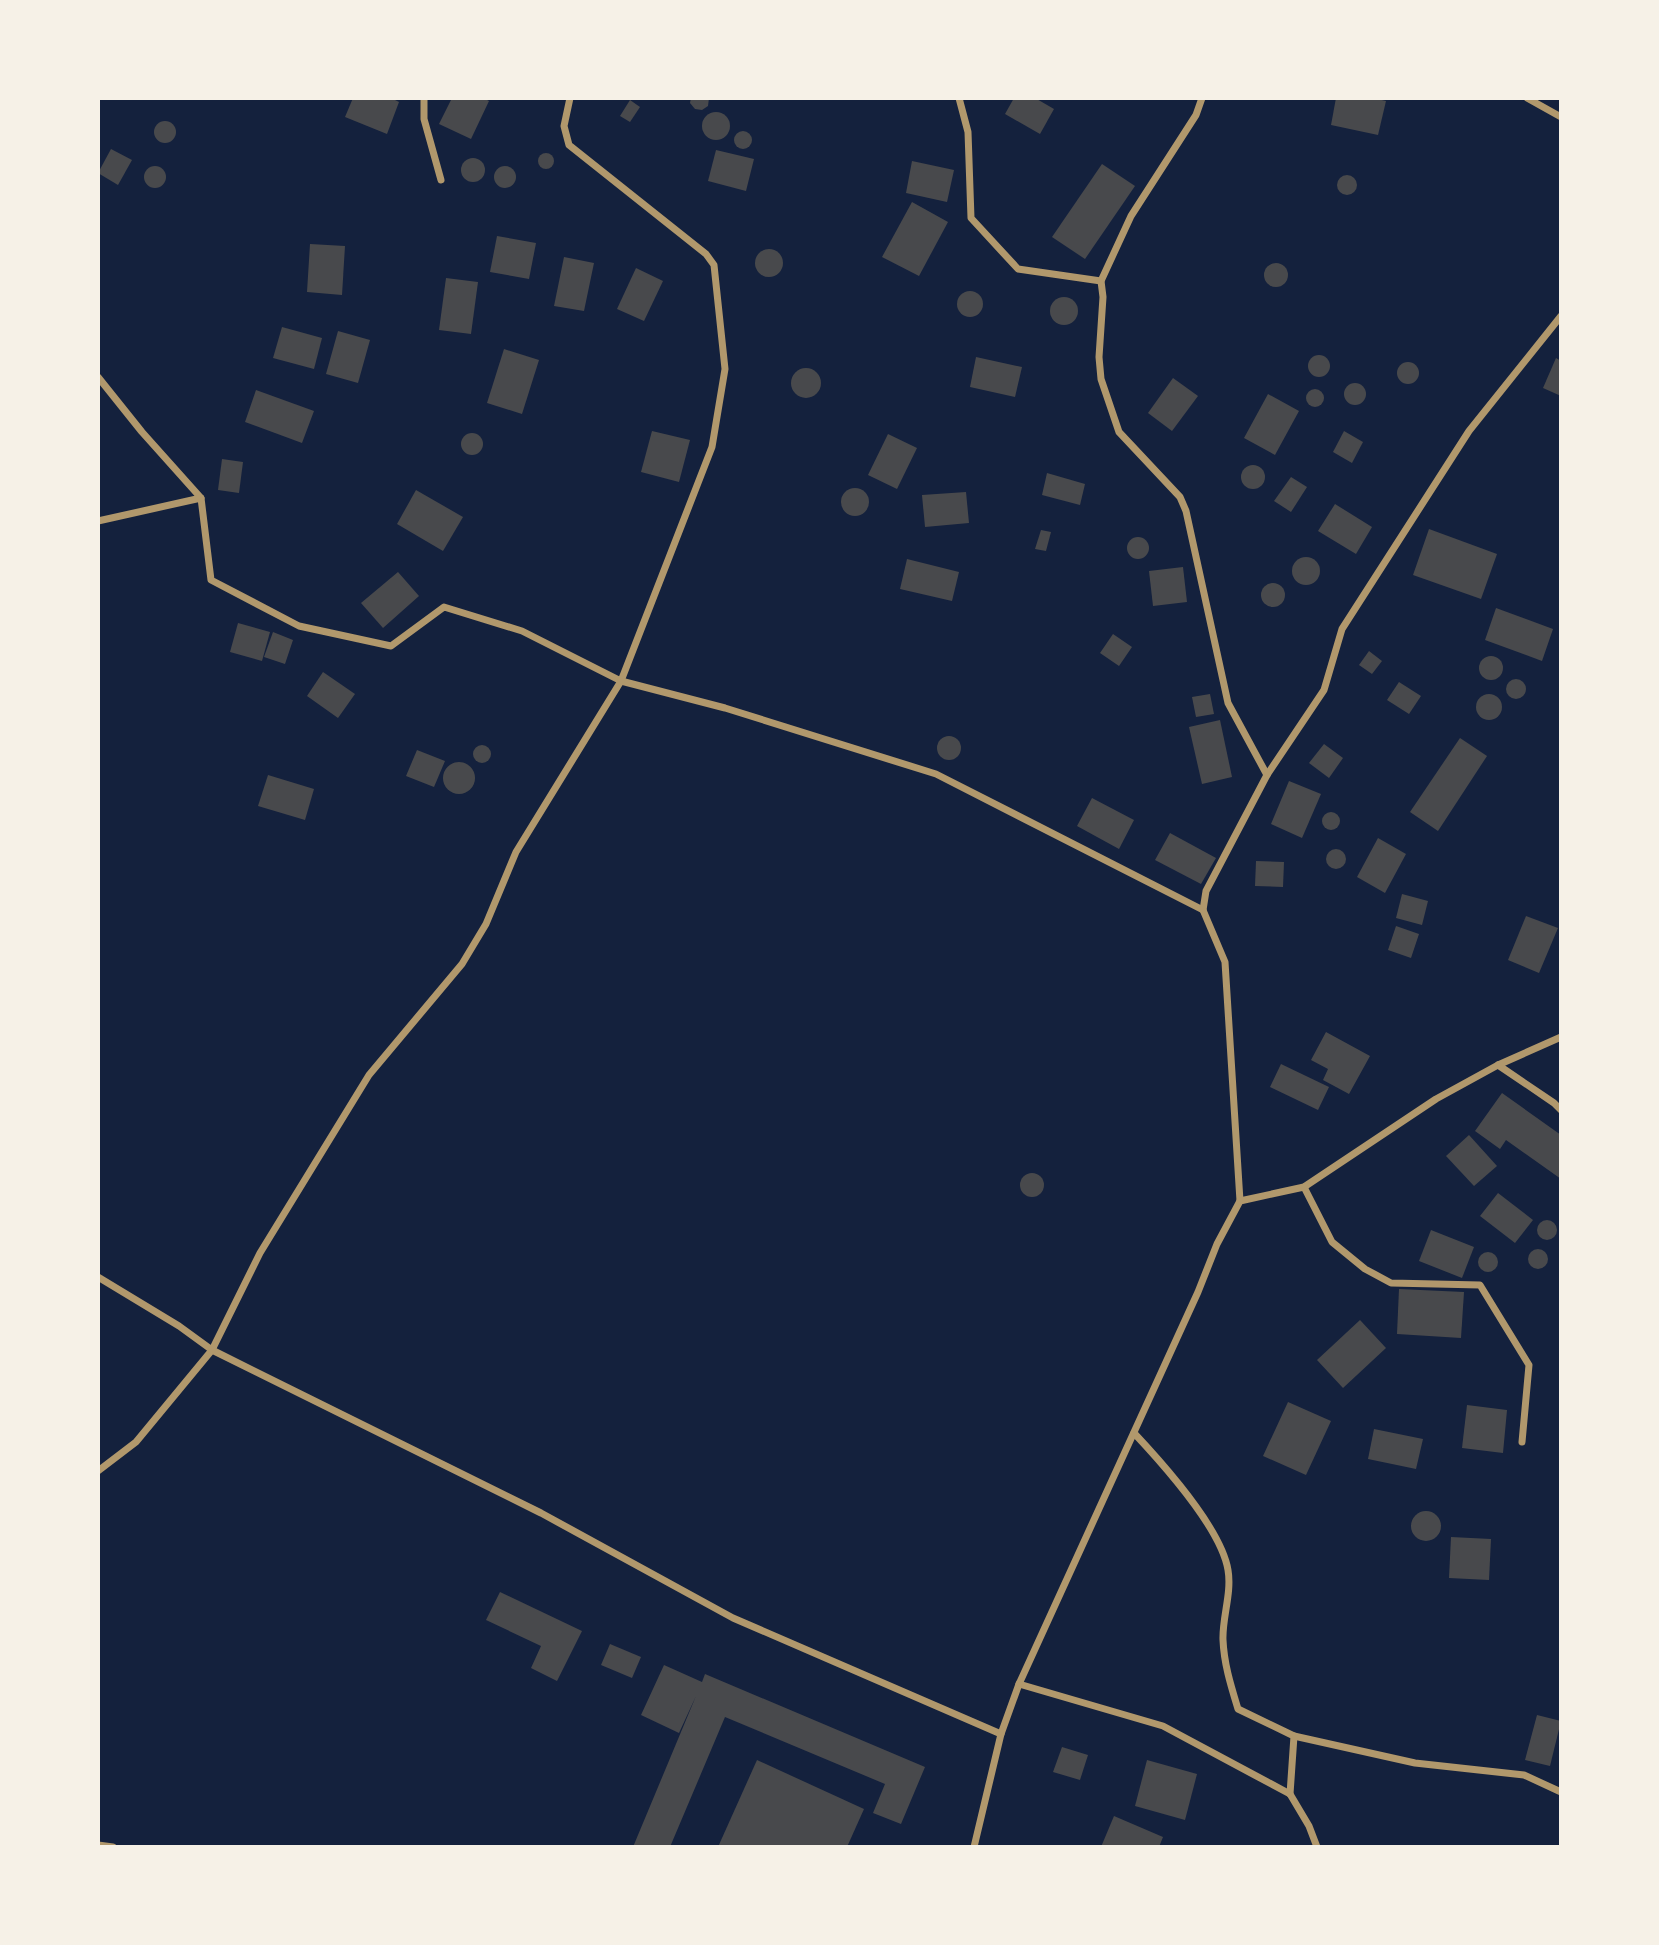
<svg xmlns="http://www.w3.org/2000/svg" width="1659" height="1945" viewBox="0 0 1659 1945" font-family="'Playfair Display',serif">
<rect width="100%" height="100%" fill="#14213d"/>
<g fill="#48494c">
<path d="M353,98H391L399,102L387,134L345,117Z"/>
<path d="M452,98H483L489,101L471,139L439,124Z"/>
<path d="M691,98H709L708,106L702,110L695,109L690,103Z"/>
<path d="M1014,98H1035L1054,109L1040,134L1005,114Z"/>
<path d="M1336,98H1373L1386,101L1378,135L1331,125Z"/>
<path d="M630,100L640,107L630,122L620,116Z"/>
<circle cx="716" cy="126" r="14"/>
<circle cx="165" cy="132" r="11"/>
<circle cx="743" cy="140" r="9"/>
<path d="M111,149L132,160L118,185L98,173Z"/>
<path d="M716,150L754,159L746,191L708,181Z"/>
<circle cx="546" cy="161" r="8"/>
<circle cx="473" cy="170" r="12"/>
<path d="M912,161L954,170L947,202L906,193Z"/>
<path d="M1102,164L1135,186L1085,259L1052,237Z"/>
<circle cx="505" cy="177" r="11"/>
<circle cx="155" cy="177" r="11"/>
<circle cx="1347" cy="185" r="10"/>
<path d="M912,202L948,222L919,276L882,257Z"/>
<path d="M497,236L536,243L529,279L490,272Z"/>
<path d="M310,244L345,246L342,295L307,292Z"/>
<circle cx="769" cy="263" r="14"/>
<path d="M564,257L594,263L584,311L554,306Z"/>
<circle cx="1276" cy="275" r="12"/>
<path d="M636,268L663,281L644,321L617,309Z"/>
<path d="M446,278L478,282L471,334L439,330Z"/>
<circle cx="970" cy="304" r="13"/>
<circle cx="1064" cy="311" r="14"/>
<path d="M282,327L322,338L314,369L273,358Z"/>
<path d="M338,331L370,340L358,383L326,374Z"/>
<path d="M504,349L539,360L522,414L487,403Z"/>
<circle cx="1319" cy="366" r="11"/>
<path d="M976,357L1022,367L1015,397L970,387Z"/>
<path d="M1556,358L1561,361V396L1543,388Z"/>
<circle cx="1408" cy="373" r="11"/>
<circle cx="806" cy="383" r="15"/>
<path d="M1173,378L1198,396L1172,431L1148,413Z"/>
<circle cx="1355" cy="394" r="11"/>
<circle cx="1315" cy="398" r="9"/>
<path d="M256,390L314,411L302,443L245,422Z"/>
<path d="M1268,394L1299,411L1275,455L1244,438Z"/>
<path d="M652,431L690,440L679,482L641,472Z"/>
<path d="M1344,431L1363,442L1352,463L1333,452Z"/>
<circle cx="472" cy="444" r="11"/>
<path d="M888,434L917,448L897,489L868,475Z"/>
<path d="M222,459L243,462L239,493L218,490Z"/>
<circle cx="1253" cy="477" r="12"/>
<path d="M1047,473L1085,484L1080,505L1042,495Z"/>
<path d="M1291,477L1307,487L1291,512L1274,501Z"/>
<circle cx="855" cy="502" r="14"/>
<path d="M416,490L463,517L443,551L397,524Z"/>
<path d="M966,492L969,523L925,527L922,495Z"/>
<path d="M1335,504L1372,527L1356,554L1318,531Z"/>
<path d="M1429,529L1497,554L1481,599L1413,575Z"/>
<path d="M1041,530L1051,532L1046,551L1035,549Z"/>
<circle cx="1138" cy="548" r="11"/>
<circle cx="1306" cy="571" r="14"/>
<path d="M907,559L959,572L952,601L900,589Z"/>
<path d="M1183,567L1187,602L1153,606L1149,571Z"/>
<path d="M398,572L419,596L383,628L361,603Z"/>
<circle cx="1273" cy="595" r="12"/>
<path d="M1496,608L1553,629L1542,661L1485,640Z"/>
<path d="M238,623L270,632L262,661L230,652Z"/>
<path d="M273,632L293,640L285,664L264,657Z"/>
<path d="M1113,634L1132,647L1119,666L1100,653Z"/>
<path d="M1369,651L1382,661L1372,674L1359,665Z"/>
<circle cx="1491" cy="668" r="12"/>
<path d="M323,672L355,694L338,718L307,696Z"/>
<circle cx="1516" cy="689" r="10"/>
<path d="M1399,682L1421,696L1409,714L1387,700Z"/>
<circle cx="1489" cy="707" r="13"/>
<path d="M1210,694L1214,714L1196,717L1192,697Z"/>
<path d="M1220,720L1232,777L1202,784L1189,727Z"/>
<circle cx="949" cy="748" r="12"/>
<path d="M1460,738L1487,756L1438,831L1410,812Z"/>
<path d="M1324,744L1343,758L1329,778L1309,763Z"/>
<circle cx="482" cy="754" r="9"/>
<path d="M417,750L445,761L434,787L406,776Z"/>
<circle cx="459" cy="778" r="16"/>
<path d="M268,775L314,789L305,820L258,806Z"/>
<path d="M1289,781L1321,794L1302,838L1271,824Z"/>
<path d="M1092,798L1134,820L1119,849L1077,826Z"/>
<circle cx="1331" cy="821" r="9"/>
<path d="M1170,833L1216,858L1201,884L1155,860Z"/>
<path d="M1378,838L1406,854L1385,893L1357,877Z"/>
<circle cx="1336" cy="859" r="10"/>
<path d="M1256,861L1284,862L1283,887L1255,886Z"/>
<path d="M1402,894L1428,901L1422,925L1396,918Z"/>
<path d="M1526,916L1558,928L1539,973L1508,960Z"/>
<path d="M1396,926L1419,934L1411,958L1388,950Z"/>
<path d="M1326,1032L1370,1056L1349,1094L1323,1080L1328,1069L1311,1060Z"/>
<path d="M1281,1064L1329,1087L1318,1110L1270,1087Z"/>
<path d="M1502,1093L1561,1135V1179L1506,1140L1500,1149L1475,1131Z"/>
<path d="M1469,1135L1497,1166L1474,1186L1446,1156Z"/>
<circle cx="1032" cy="1185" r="12"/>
<path d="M1498,1193L1533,1220L1515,1243L1480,1216Z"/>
<circle cx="1547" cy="1230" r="10"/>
<path d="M1431,1230L1474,1247L1462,1278L1419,1261Z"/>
<circle cx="1538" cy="1259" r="10"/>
<circle cx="1488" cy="1262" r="10"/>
<path d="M1399,1289L1464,1292L1461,1338L1397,1334Z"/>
<path d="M1360,1320L1386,1348L1343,1388L1317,1360Z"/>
<path d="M1288,1402L1331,1421L1306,1475L1263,1456Z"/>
<path d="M1467,1405L1507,1410L1503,1453L1462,1448Z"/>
<path d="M1374,1429L1423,1439L1416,1469L1368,1459Z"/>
<circle cx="1426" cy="1526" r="15"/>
<path d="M1451,1537L1491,1539L1489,1580L1449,1578Z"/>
<path d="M500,1592L582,1631L557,1681L531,1668L541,1646L486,1620Z"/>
<path d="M610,1644L641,1657L632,1678L601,1665Z"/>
<path d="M664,1665L702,1682L705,1674L925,1767L901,1824L873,1813L885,1784L725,1717L670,1847H633L696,1696L679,1733L641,1715Z"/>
<path d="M1537,1715L1561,1721L1550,1766L1525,1760Z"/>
<path d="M1062,1747L1088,1755L1080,1780L1053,1772Z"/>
<path d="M757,1760L864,1809L847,1847H718Z"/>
<path d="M1147,1760L1197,1774L1185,1820L1135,1806Z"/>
<path d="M1114,1816L1163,1837L1159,1847H1101Z"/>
</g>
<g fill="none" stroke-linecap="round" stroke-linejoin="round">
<g stroke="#b1986c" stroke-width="7">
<path d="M424,98V119L441,180"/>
<path d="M959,98L968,132L971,218L1018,269L1101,281"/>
<path d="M1202,98L1196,115L1131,216L1101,281L1103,297L1099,357L1101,379L1119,432L1180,497L1186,511L1228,703L1267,775"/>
<path d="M1527,98L1561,117"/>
<path d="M98,377L142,432L201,498L211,580L299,626L391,646L444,607L522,631L621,681L725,708L936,774L1203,910"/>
<path d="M98,521L201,498"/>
<path d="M1498,1065L1554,1103L1561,1110"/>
<path d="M1304,1187L1332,1242L1365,1269L1391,1283L1480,1285L1529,1365L1522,1442"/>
<path d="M1240,1201L1225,962L1203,910L1206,891L1267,775L1324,690L1342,629L1469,431L1561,316"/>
<path d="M98,1277L179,1326L212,1350L541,1513L733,1618L1001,1734"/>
<path d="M1134,1433C1164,1465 1221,1528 1228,1570C1232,1593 1222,1618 1223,1640C1224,1664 1231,1686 1238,1709L1294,1736L1290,1794"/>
<path d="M98,1471L136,1442L212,1350L260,1253L369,1075L462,964L486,924L516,852L621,681L712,447L725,369L714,265L706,254L569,145L564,126L570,98"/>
<path d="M1019,1684L1163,1726L1290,1794L1309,1826L1317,1847"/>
<path d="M1294,1736L1415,1763L1524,1775L1561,1792"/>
<path d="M98,1845L113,1847"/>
<path d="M974,1847L1001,1734L1019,1684L1198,1292L1217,1244L1240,1201L1304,1187L1436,1099L1498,1065L1561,1037"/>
</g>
</g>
<rect width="1659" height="1945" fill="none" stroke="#f6f1e7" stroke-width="200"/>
</svg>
